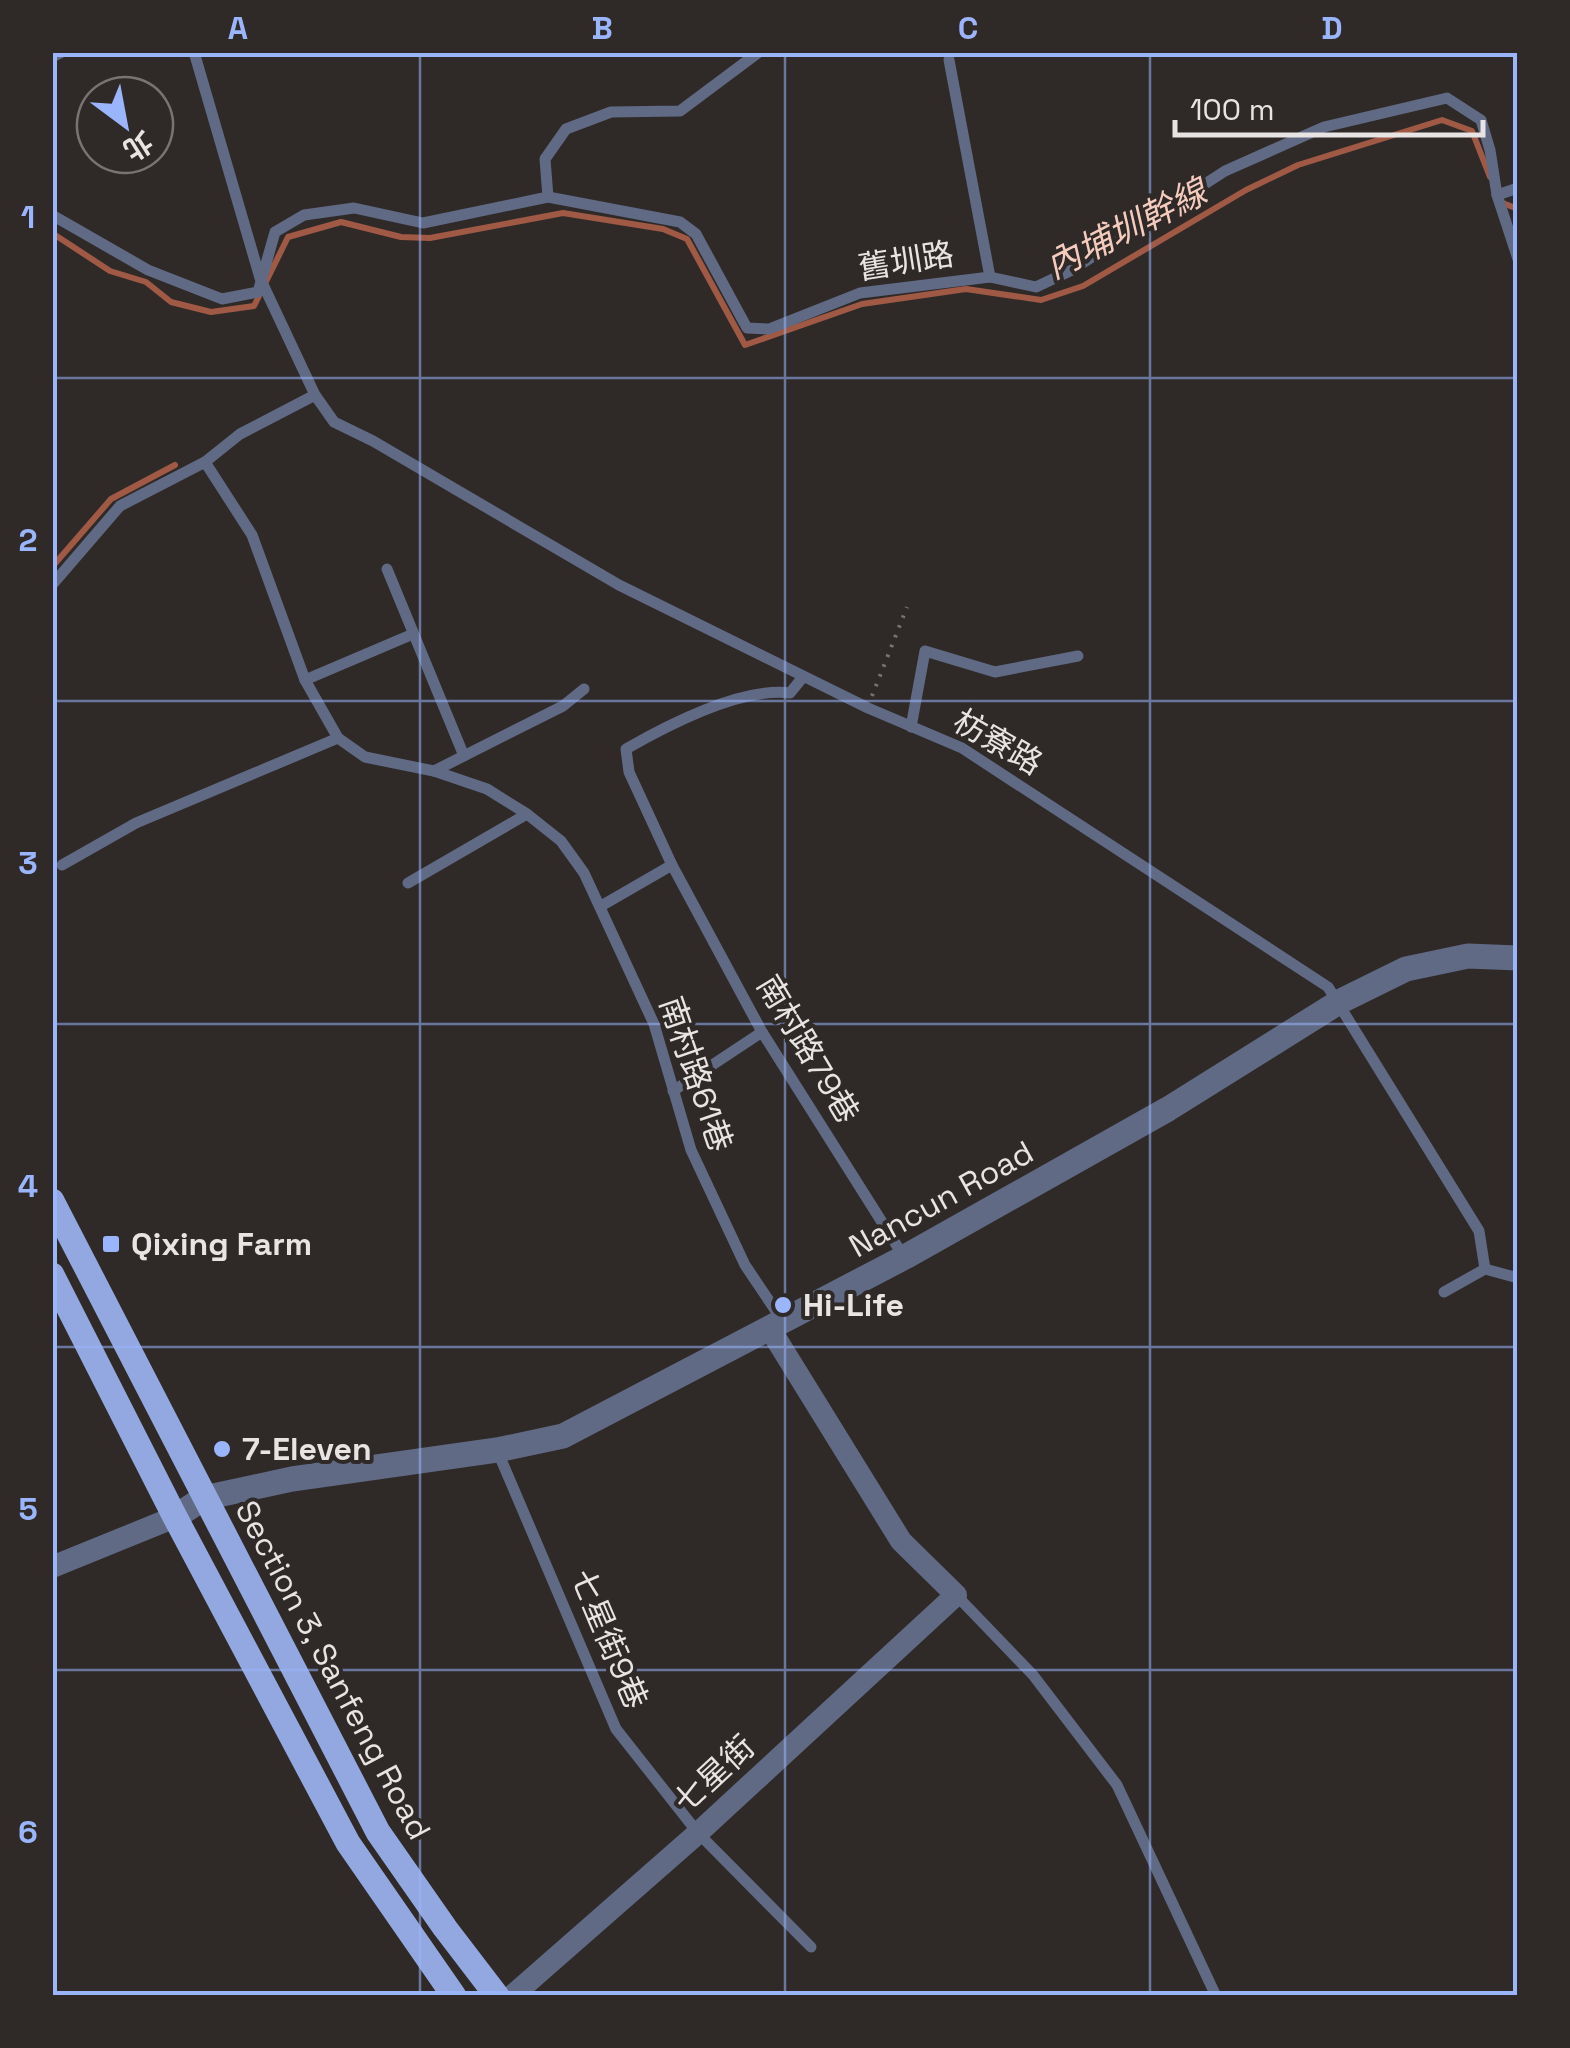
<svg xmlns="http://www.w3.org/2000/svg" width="1570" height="2048" viewBox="0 0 1570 2048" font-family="'Space Grotesk','Noto Sans TC',sans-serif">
<rect width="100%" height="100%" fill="#2f2a28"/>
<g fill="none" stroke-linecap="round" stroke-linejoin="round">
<g stroke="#a05944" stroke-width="6">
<path d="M1500,202L1518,209"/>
<path d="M52,233L110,271L146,282L171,302L211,312L254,306L288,237L341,222L401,237L430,238L563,213L663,229L687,239L745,345L862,304L966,289L1041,300L1083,286L1246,190L1298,165L1442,120L1472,131L1490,177"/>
<path d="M52,567L111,499L175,465"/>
</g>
<g stroke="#787372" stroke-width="4" stroke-dasharray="2.5 8" stroke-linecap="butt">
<path d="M872,696L907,607"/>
<path d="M1507,1996L1518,1987"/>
</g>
<g stroke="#606a85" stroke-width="11">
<path d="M194,52L260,278L315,395L334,422L373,441L619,585L868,708L962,748L1328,987L1479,1231L1485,1269L1518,1278"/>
<path d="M52,57L62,52"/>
<path d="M949,60L990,277"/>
<path d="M1497,195L1518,188"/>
<path d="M548,197L545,159L566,129L611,112L680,111L759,52"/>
<path d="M52,215L148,270L222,299L258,292L275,232L304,215L354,208L423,223L548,197L680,222L696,234L747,328L769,329L860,293L990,277L1036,287L1072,270L1225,171L1324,127L1447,98L1481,120L1490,150L1497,195L1518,259"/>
<path d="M205,462L240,434L315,395"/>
<path d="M387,569L464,756"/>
<path d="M52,585L120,506L205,462L252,535L305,680L338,738L365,757L434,771L487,789L527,814L561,841L584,873L654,1024L691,1150L745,1265L784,1323"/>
<path d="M305,680L413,634"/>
<path d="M911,727L925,651L995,672L1078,656"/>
<path d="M434,771L563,706L584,689"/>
<path d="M62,865L136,823L338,738"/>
<path d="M672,865L762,1032L904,1257"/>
<path d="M408,883L527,814"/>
<path d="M601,906L672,865L629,772L626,749C668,725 742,687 790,693L803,677"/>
<path d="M673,1091L762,1032"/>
<path d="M1444,1292L1485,1269"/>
<path d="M497,1450L616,1729L698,1833L811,1947"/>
<path d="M956,1595L1033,1675L1117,1785L1216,1996"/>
</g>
<g stroke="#606a85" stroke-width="22">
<path d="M52,1567L175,1517"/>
<path d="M512,1996L698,1833L956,1595L901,1541L770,1329"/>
</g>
<path stroke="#606a85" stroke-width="25" d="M175,1517L204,1498L292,1479L497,1450L563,1436L905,1257L1168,1109L1339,1002L1406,969L1468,956L1518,958"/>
<g stroke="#93a8e0" stroke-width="25">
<path d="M52,1201L378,1832L445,1928L497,1996"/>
<path d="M52,1275L175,1517L348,1843L454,1996"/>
</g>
</g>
<path fill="none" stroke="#9bb5fd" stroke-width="2.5" stroke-opacity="0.55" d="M420,52V1996M785,52V1996M1150,52V1996M52,378H1518M52,701H1518M52,1024H1518M52,1347H1518M52,1670H1518"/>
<g fill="#9bb5fd" stroke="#2f2a28" stroke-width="4">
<rect x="101" y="1234" width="20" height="20" rx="5"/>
<circle cx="783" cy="1305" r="10"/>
<circle cx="222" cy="1449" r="10"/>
</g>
<g text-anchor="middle" stroke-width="8" stroke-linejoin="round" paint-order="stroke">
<g font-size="32" fill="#e8e4e3" stroke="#2f2a28">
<text transform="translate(906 261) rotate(-9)" y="11">舊圳路</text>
<text transform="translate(998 742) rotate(30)" y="11">枋寮路</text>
<text transform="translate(808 1049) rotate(59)" y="11">南村路79巷</text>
<text transform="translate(696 1074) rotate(71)" y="11">南村路61巷</text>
<text transform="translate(941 1199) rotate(-29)" y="11">Nancun Road</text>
<text transform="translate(609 1639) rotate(67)" y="11">七星街9巷</text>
<text transform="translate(333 1670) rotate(62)" y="11">Section 3, Sanfeng Road</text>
<text transform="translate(714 1774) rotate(-43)" y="11">七星街</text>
</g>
<g font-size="32" font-weight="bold" fill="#e8e4e3" stroke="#2f2a28" text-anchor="start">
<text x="131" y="1255">Qixing Farm</text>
<text x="803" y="1316">Hi-Life</text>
<text x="242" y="1460">7-Eleven</text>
</g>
<g font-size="35" font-style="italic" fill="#f5cbbe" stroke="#2f2a28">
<text transform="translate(1126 229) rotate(-27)" y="12">內埔圳幹線</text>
</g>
</g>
<rect width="1570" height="2048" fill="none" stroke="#2f2a28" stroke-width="110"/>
<g transform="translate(125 125) rotate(148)"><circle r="48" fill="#2f2a28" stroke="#797473" stroke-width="2.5"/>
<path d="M0-8L18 38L0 25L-18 38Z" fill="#9bb5fd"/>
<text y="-15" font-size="28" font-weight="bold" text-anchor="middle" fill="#e8e4e3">北</text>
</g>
<path d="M1175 120v15h308v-15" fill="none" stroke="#e8e4e3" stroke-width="5"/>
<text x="1190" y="120" font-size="30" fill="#e8e4e3" stroke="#2f2a28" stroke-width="8" paint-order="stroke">100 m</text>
<rect x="55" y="55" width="1460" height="1938" fill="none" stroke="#9bb5fd" stroke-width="4"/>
<g font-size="32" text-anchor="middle" font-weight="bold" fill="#9bb5fd">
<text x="238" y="39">A</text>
<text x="602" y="39">B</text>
<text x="968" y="39">C</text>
<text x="1332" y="39">D</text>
<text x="28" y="228">1</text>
<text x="28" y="551">2</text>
<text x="28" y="874">3</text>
<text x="28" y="1197">4</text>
<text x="28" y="1520">5</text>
<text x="28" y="1843">6</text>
</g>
</svg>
